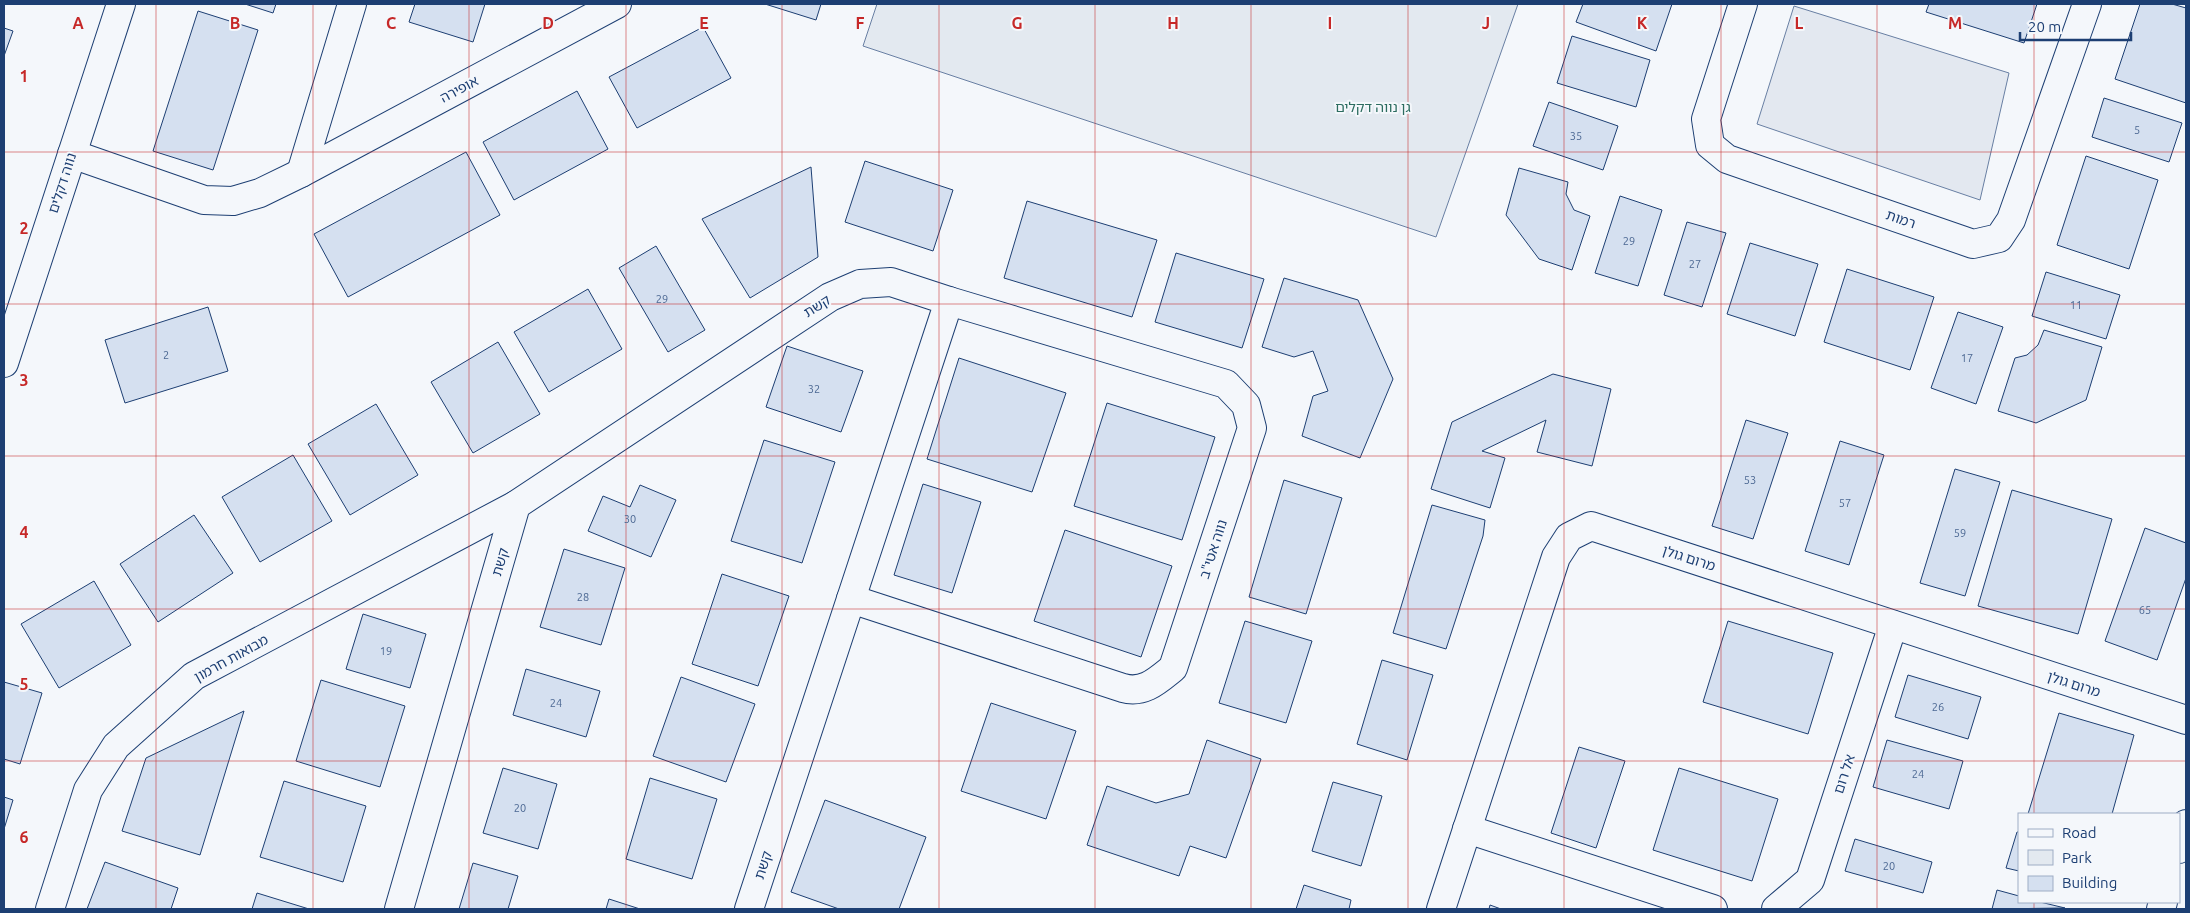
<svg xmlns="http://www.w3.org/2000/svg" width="2190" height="913" viewBox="0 0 2190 913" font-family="Ubuntu,'Noto Sans Hebrew',sans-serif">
<rect width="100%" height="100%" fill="#f4f7fb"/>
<path fill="#e3e9f0" stroke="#687fa3" d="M877,4H1518L1436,237L863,46Z"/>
<path fill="#e3e8f0" stroke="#687fa3" d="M1794,6L2009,73L1980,200L1757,124Z"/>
<g fill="#d5e0f0" stroke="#1d3f73">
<path d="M245,4H276L273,13Z"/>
<path d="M415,4H485L473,42L409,22Z"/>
<path d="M765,4H821L816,20Z"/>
<path d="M1583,4H1672L1656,51L1576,22Z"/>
<path d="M1929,4H2037L2024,43L1926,12Z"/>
<path d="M2140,4H2172L2186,8V103L2115,79Z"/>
<path d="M198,11L258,30L213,170L153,151Z"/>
<path d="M703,27L731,78L637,128L609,77Z"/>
<path d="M4,28L13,31L4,56Z"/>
<path d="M1572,36L1650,60L1636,107L1557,83Z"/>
<path d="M577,91L608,149L514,200L483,142Z"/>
<path d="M2104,98L2182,123L2169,162L2092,137Z"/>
<path d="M1549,102L1618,126L1603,170L1533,146Z"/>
<path d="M466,152L500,215L348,297L314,234Z"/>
<path d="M2086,156L2158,180L2129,269L2057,245Z"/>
<path d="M865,161L953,190L933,251L845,222Z"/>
<path d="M811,167L818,257L750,298L702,219Z"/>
<path d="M1519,168L1568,182L1566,194L1574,210L1590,216L1572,270L1539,259L1506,215Z"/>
<path d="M1620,196L1662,210L1638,286L1595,273Z"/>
<path d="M1027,201L1157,240L1132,317L1004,278Z"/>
<path d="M1687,222L1726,233L1702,307L1664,295Z"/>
<path d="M1750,243L1818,264L1795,336L1727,314Z"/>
<path d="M656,246L705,330L668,352L619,268Z"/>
<path d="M1176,253L1264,279L1242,348L1155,322Z"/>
<path d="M1847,269L1934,297L1910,370L1824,342Z"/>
<path d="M2046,272L2120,295L2106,339L2032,316Z"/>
<path d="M1284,278L1358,300L1393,379L1360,458L1302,436L1313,396L1328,391L1313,351L1294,357L1262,347Z"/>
<path d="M588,289L622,349L549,392L514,332Z"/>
<path d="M208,307L228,371L125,403L105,340Z"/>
<path d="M1958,312L2003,327L1976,404L1931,388Z"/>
<path d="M2044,330L2102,347L2086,400L2036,423L1998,411L2015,358L2027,355L2038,345Z"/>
<path d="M498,342L540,414L473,453L431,382Z"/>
<path d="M787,346L863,371L841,432L766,407Z"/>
<path d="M959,358L1066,393L1032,492L927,459Z"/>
<path d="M1553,374L1611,389L1592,466L1537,452L1546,420L1482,451L1505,458L1490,508L1431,489L1452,422Z"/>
<path d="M1107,403L1215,437L1182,540L1074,506Z"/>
<path d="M376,404L418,475L350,515L308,444Z"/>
<path d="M1746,420L1788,433L1753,539L1712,526Z"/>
<path d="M764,440L835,462L802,563L731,541Z"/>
<path d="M1840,441L1884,455L1849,565L1805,551Z"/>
<path d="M293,455L332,521L260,562L222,497Z"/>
<path d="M1955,469L2000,482L1965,596L1920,583Z"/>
<path d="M1284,480L1342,498L1306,614L1249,597Z"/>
<path d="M923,484L981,502L952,593L894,575Z"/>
<path d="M640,485L676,500L651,557L588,531L603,496L630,507Z"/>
<path d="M2012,490L2112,519L2078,634L1978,606Z"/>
<path d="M1432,505L1485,520L1483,536L1446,649L1393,633Z"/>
<path d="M194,515L233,573L158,622L120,564Z"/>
<path d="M2145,528L2186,543V578L2157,660L2105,641Z"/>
<path d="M1065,530L1172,566L1141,657L1034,621Z"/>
<path d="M564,549L625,568L601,645L540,627Z"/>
<path d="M722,574L789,596L758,686L692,664Z"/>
<path d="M94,581L131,645L59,688L21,624Z"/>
<path d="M363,614L426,634L410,688L346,669Z"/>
<path d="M1245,621L1312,641L1286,723L1219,703Z"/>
<path d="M1728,621L1833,653L1808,734L1703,702Z"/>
<path d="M1382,660L1433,675L1407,760L1357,744Z"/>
<path d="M526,669L600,691L586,737L513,715Z"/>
<path d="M1908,675L1981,697L1968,739L1895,717Z"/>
<path d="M681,677L755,704L726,782L653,756Z"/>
<path d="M321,680L405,706L380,787L296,761Z"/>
<path d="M4,682L42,693L20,764L4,759Z"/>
<path d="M991,703L1076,731L1046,819L961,791Z"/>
<path d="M244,711L200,855L122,831L146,758Z"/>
<path d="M2059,713L2134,735L2112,814H2028Z"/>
<path d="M1207,740L1261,759L1226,858L1190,846L1179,876L1087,845L1107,786L1156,803L1189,794Z"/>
<path d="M1887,740L1963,761L1949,809L1873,787Z"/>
<path d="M1579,747L1625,761L1596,848L1551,833Z"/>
<path d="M503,768L557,784L538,849L483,833Z"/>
<path d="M1679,768L1778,799L1752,881L1653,850Z"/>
<path d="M650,778L717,799L692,879L626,859Z"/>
<path d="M284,781L366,806L343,882L260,857Z"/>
<path d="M1333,782L1382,796L1361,866L1312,851Z"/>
<path d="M4,797L13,800L4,829Z"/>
<path d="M825,800L926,837L899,909H839L791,892Z"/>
<path d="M2017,832H2019V871L2006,868Z"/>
<path d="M1855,839L1932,862L1923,893L1845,871Z"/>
<path d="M105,862L178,888L171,909H87Z"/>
<path d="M473,863L518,876L508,909H459Z"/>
<path d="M1304,885L1351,900L1349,909H1296Z"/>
<path d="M1997,890L2019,896V902H2040L2065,908L1992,909Z"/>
<path d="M257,893L309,909H252Z"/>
<path d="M609,899L640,909H606Z"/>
<path d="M1490,905L1501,909H1489Z"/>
</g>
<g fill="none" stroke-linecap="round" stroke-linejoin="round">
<defs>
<g id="minor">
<path d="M1743,4L1706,119L1710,145L1727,159L1973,244L1999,238L2011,220L2087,4"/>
<path d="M72,154L204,200L233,201L260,193L301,173L617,4"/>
<path d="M301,173L352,4"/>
<path d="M4,363L121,4"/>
<path d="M851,599L1123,688C1144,694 1158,680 1173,668L1252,428L1246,405L1226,384L949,301"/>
<path d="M1467,829L1713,909"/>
<path d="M2179,849L2186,824"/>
<path d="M50,909L88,790L116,746L194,676L516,505"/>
<path d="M399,909L516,505L830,297L860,284L891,282L949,301L749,909"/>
<path d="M1441,909L1556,557L1569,537L1591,526L2186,720"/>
<path d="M1776,909L1810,880L1893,625"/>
<path d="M2161,909L2163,902"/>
</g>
</defs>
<use href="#minor" stroke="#1d3f73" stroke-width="30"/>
<use href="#minor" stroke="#f4f7fb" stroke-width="28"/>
</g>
<path fill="none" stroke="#c62828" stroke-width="1" stroke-opacity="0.55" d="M156,4V909M313,4V909M469,4V909M626,4V909M782,4V909M939,4V909M1095,4V909M1251,4V909M1408,4V909M1564,4V909M1721,4V909M1877,4V909M2034,4V814M4,152H2186M4,304H2186M4,456H2186M4,609H2186M4,761H2186M2034,902V909"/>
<g text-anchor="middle" stroke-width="4" stroke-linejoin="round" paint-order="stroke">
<g font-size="11" fill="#4b6792">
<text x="2137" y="134">5</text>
<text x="1576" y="140">35</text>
<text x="1629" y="245">29</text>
<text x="1695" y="268">27</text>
<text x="662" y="303">29</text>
<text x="2076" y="309">11</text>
<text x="166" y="359">2</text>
<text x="1967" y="362">17</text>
<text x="814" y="393">32</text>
<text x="1750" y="484">53</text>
<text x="1845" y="507">57</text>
<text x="630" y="523">30</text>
<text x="1960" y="537">59</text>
<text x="583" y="601">28</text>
<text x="2145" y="614">65</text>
<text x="386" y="655">19</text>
<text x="556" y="707">24</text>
<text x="1938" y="711">26</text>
<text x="1918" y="778">24</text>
<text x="520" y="812">20</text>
<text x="1889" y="870">20</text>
</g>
<g font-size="14" fill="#1d3f73" stroke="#f4f7fb">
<text transform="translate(459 89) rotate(-28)" y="5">אופירה</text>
<text transform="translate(62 183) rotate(-72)" y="5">נווה דקלים</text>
<text transform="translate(1901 219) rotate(19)" y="5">רמות</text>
<text transform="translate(817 306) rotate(-32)" y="5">קשת</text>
<text transform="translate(1213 549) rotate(-72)" y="5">נווה אטי"ב</text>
<text transform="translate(1689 558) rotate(18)" y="5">מרום גולן</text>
<text transform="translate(500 562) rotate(-74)" y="5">קשת</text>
<text transform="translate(231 658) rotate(-29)" y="5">מבואות חרמון</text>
<text transform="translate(2074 684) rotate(18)" y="5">מרום גולן</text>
<text transform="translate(1844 774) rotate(-72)" y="5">אל רום</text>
<text transform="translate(763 865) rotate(-72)" y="5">קשת</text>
</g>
<g font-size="14" fill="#2c6c60" stroke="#f4f7fb">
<text x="1373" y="112">גן נווה דקלים</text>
</g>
</g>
<g font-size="16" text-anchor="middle" font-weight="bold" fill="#c62828" stroke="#f4f7fb" stroke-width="4" stroke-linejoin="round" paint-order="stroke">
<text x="78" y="29">A</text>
<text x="235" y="29">B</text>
<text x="391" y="29">C</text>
<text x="548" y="29">D</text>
<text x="704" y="29">E</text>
<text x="860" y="29">F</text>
<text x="1017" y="29">G</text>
<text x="1173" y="29">H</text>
<text x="1330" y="29">I</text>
<text x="1486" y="29">J</text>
<text x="1642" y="29">K</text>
<text x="1799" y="29">L</text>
<text x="1955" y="29">M</text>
<text x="24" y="82">1</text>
<text x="24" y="234">2</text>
<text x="24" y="386">3</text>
<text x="24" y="538">4</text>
<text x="24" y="690">5</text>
<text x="24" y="843">6</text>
</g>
<rect width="2190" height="913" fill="none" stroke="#1d3f73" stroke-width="10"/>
<rect x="2018" y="813" width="162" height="90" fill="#f4f7fb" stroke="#9eadc5"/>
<rect x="2028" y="829" width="25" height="8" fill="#f4f7fb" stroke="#9eadc5"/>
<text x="2062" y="838" font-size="15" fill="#1d3f73">Road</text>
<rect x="2028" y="850" width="25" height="15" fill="#e3e9f0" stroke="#9eadc5"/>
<text x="2062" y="863" font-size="15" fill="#1d3f73">Park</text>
<rect x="2028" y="876" width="25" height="15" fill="#d5e0f0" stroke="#9eadc5"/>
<text x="2062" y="888" font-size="15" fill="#1d3f73">Building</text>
<path d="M2020 32v8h111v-8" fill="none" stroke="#1d3f73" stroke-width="2.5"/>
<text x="2028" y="32" font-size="15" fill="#1d3f73" stroke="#f4f7fb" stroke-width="4" paint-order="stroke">20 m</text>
</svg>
